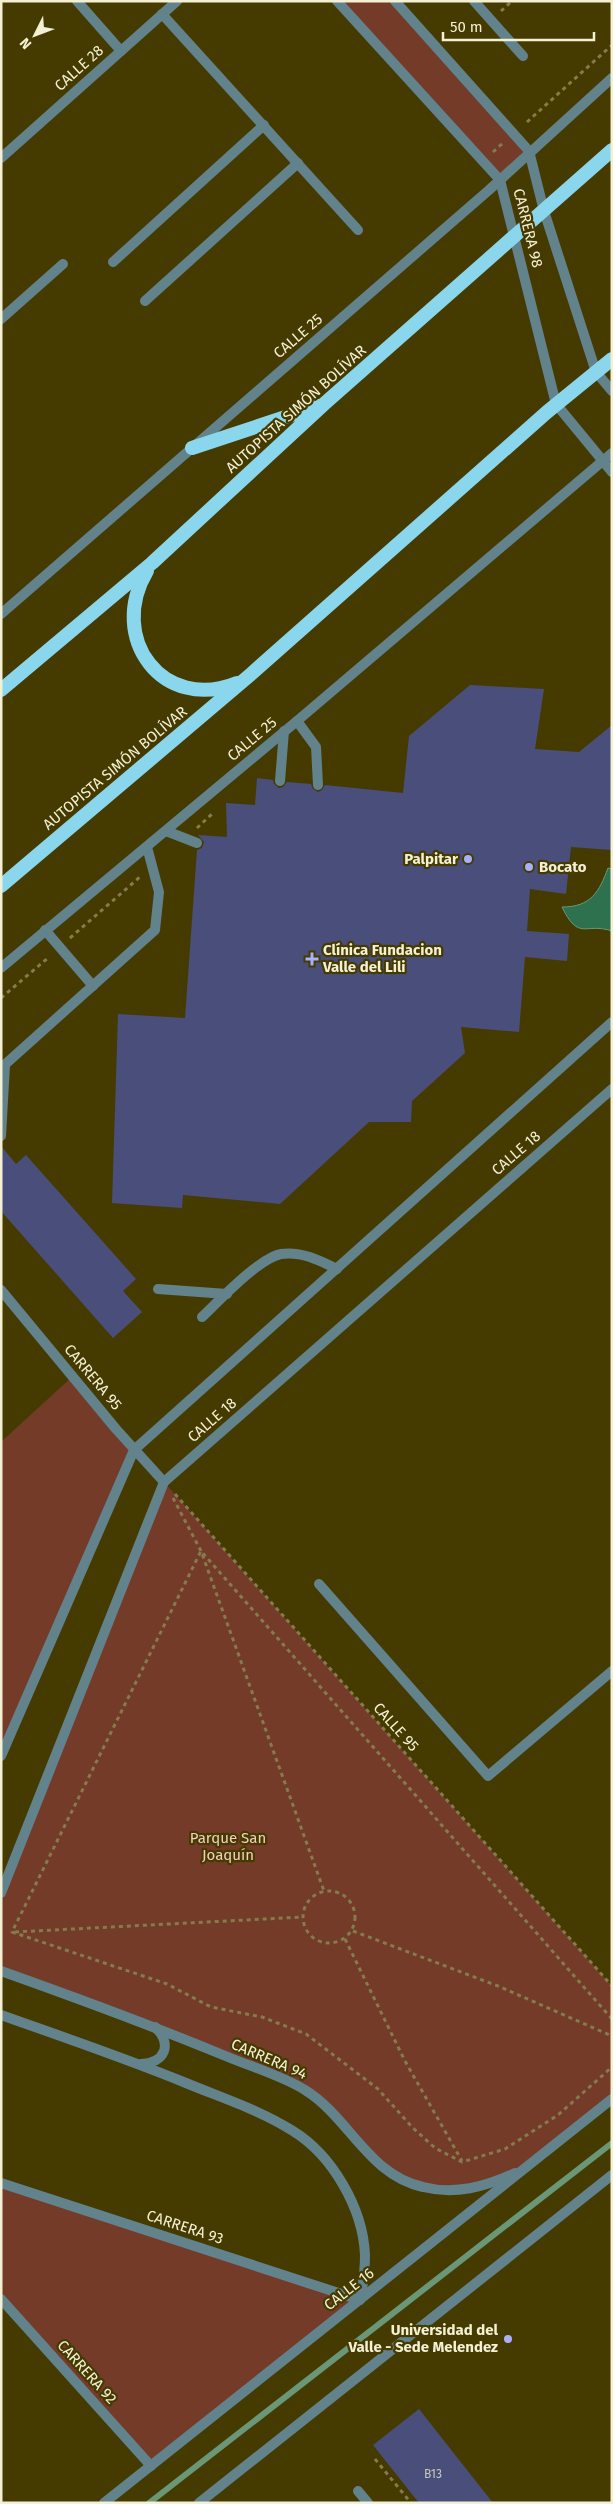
<svg xmlns="http://www.w3.org/2000/svg" width="613" height="2504" viewBox="0 0 613 2504" font-family="'Fira Sans',sans-serif">
<rect width="100%" height="100%" fill="#453b00"/>
<g fill="#743b28">
<path d="M337,1H395L529,151L500,180Z"/>
<path d="M73,1376L134,1450L1,1756V1442Z"/>
<path d="M164,1482L612,1986V2099L529,2166L453,2191L393,2176L305,2090L1,1971V1893Z"/>
<path d="M1,2183L360,2300L151,2466L1,2299Z"/>
</g>
<path fill="#2e714f" stroke="#699777" d="M608,868L612,869V931C585,922 579,942 562,907C591,907 599,892 608,868Z"/>
<g fill="none" stroke-linecap="round" stroke-linejoin="round">
<path stroke="#699777" stroke-width="6" d="M149,2503L612,2143"/>
</g>
<g fill="#4a4e7b">
<path d="M470,685L544,689L535,749L579,752L612,725V850L571,847L566,894L530,889L527,931L569,934L567,961L525,957L519,1032L461,1027L465,1053L412,1101L411,1122H369L280,1204L183,1195L182,1208L112,1203L118,1014L185,1018L197,850L202,848L204,842L198,835L227,837L226,803L255,805L257,778L273,780L274,784L279,788L283,787L287,782L311,784L313,789L318,792L322,790L325,785L403,793L409,736Z"/>
<path d="M1,1146L16,1164L26,1155L136,1279L123,1291L142,1312L113,1338L1,1211Z"/>
<path d="M419,2409L493,2503H419L373,2445Z"/>
</g>
<g fill="none" stroke-linecap="round" stroke-linejoin="round">
<g stroke="#847c4c" stroke-width="3" stroke-dasharray="4 4" stroke-linecap="butt">
<path d="M501,11L512,1"/>
<path d="M527,122L612,45"/>
<path d="M493,152L503,143"/>
<path d="M197,828L214,812"/>
<path d="M70,938L141,876"/>
<path d="M1,998L49,957"/>
<path d="M175,1494L612,1986"/>
<path d="M173,1498L201,1551L324,1891"/>
<circle cx="329" cy="1917" r="26"/>
<path d="M353,1931L498,1986L612,2036"/>
<path d="M15,1932L303,1917"/>
<path d="M345,1939L405,2061L462,2161"/>
<path d="M612,2019L201,1551L12,1932L167,1984L211,2007L262,2017L306,2034L378,2089L412,2127L435,2148L462,2162L505,2149L558,2115L612,2067"/>
<path d="M375,2459L411,2503"/>
</g>
<g stroke="#62828c" stroke-width="10">
<path d="M77,1L121,51"/>
<path d="M474,1L523,56"/>
<path d="M162,14L358,230"/>
<path d="M113,262L264,125"/>
<path d="M145,301L298,163"/>
<path d="M1,319L63,264"/>
<path d="M297,721L316,747L318,785"/>
<path d="M280,781L284,731"/>
<path d="M166,831L197,843"/>
<path d="M45,930L93,986"/>
<path d="M1,1068L155,930L159,892L147,847"/>
<path d="M1,1136L5,1065"/>
<path d="M158,1289L227,1294"/>
<path d="M202,1317C219,1301 259,1258 281,1254C301,1251 319,1260 337,1269"/>
<path d="M319,1584L488,1776L612,1671"/>
<path d="M358,2491L368,2503"/>
</g>
<g stroke="#62828c" stroke-width="10">
<path d="M1,158L177,1"/>
<path d="M1,1290L116,1429L164,1482"/>
<path d="M1,1756L134,1450L612,1022"/>
<path d="M1,1893L164,1482L612,1089"/>
<path d="M1,1971C77,1998 153,2026 228,2057C252,2067 283,2076 305,2090C349,2117 368,2175 423,2187C455,2195 485,2187 515,2173"/>
<path d="M1,2015C63,2037 125,2058 186,2083C222,2098 260,2110 293,2131C332,2155 363,2208 365,2255C365,2270 363,2285 360,2300L1,2183"/>
<path d="M141,2064C165,2063 173,2044 155,2027"/>
<path d="M1,2299L151,2466"/>
</g>
<g stroke="#62828c" stroke-width="10">
<path d="M337,1L500,180L556,404L612,472"/>
<path d="M395,1L529,151L544,211L596,372L612,391"/>
<path d="M1,614L489,190L612,78"/>
<path d="M1,968L297,721L612,453"/>
<path d="M104,2503L612,2099"/>
<path d="M199,2503L612,2175"/>
</g>
<g stroke="#8ad6ec" stroke-width="14">
<path d="M192,448L319,406"/>
<path d="M147,571C107,638 163,713 237,683"/>
<path d="M1,690L152,563L324,404L612,150"/>
<path d="M1,886L250,675L547,412L612,359"/>
</g>
</g>
<g fill="#a8b0fc" stroke="#453b00" stroke-width="2">
<circle cx="468" cy="859" r="5"/>
<circle cx="529" cy="867" r="5"/>
<path d="M309.5 951.5h5v5h5v5h-5v5h-5v-5h-5v-5h5z"/>
<circle cx="508" cy="2339" r="5"/>
</g>
<g text-anchor="middle" stroke-width="4.5" stroke-linejoin="round" paint-order="stroke">
<g font-size="12" fill="#cac8be">
<text x="433" y="2478">B13</text>
</g>
<g font-size="15" fill="#f4f0d4" stroke="#453b00">
<text transform="translate(79 68) rotate(-42)" y="5">CALLE 28</text>
<text transform="translate(528 228) rotate(76)" y="5">CARRERA 98</text>
<text transform="translate(298 336) rotate(-41)" y="5">CALLE 25</text>
<text transform="translate(296 409) rotate(-42)" y="5">AUTOPISTA SIMÓN BOLÍVAR</text>
<text transform="translate(252 739) rotate(-40)" y="5">CALLE 25</text>
<text transform="translate(115 768) rotate(-40)" y="5">AUTOPISTA SIMÓN BOLÍVAR</text>
<text transform="translate(516 1153) rotate(-41)" y="5">CALLE 18</text>
<text transform="translate(93 1377) rotate(50)" y="5">CARRERA 95</text>
<text transform="translate(212 1420) rotate(-41)" y="5">CALLE 18</text>
<text transform="translate(396 1727) rotate(48)" y="5">CALLE 95</text>
<text transform="translate(269 2059) rotate(23)" y="5">CARRERA 94</text>
<text transform="translate(185 2227) rotate(18)" y="5">CARRERA 93</text>
<text transform="translate(349 2289) rotate(-38)" y="5">CALLE 16</text>
<text transform="translate(87 2372) rotate(48)" y="5">CARRERA 92</text>
</g>
<g font-size="15" font-weight="bold" fill="#f4f0d4" stroke="#453b00" text-anchor="end">
<text x="458" y="864">Palpitar</text>
<text x="539" y="872" text-anchor="start">Bocato</text>
<text x="323" y="955" text-anchor="start">Clínica Fundacion<tspan x="323" dy="17">Valle del Lili</tspan></text>
<text x="498" y="2335">Universidad del<tspan x="498" dy="17">Valle - Sede Melendez</tspan></text>
</g>
<g font-size="15" fill="#f3cdc0" stroke="#453b00">
<text x="228" y="1843">Parque San<tspan x="228" dy="17">Joaquín</tspan></text>
</g>
</g>
<rect width="613" height="2504" fill="none" stroke="#f4f0d4" stroke-width="5"/>
<g transform="translate(35 35) rotate(228)" stroke="#453b00" stroke-width="4" paint-order="stroke">
<path d="M0-4L9 19L0 12L-9 19Z" fill="#f4f0d4"/>
<text y="-8" font-size="14" font-weight="bold" text-anchor="middle" fill="#f4f0d4">N</text>
</g>
<path d="M443 32v8h151v-8" fill="none" stroke="#f4f0d4" stroke-width="2.5"/>
<text x="450" y="32" font-size="15" fill="#f4f0d4" stroke="#453b00" stroke-width="4" paint-order="stroke">50 m</text>
</svg>
